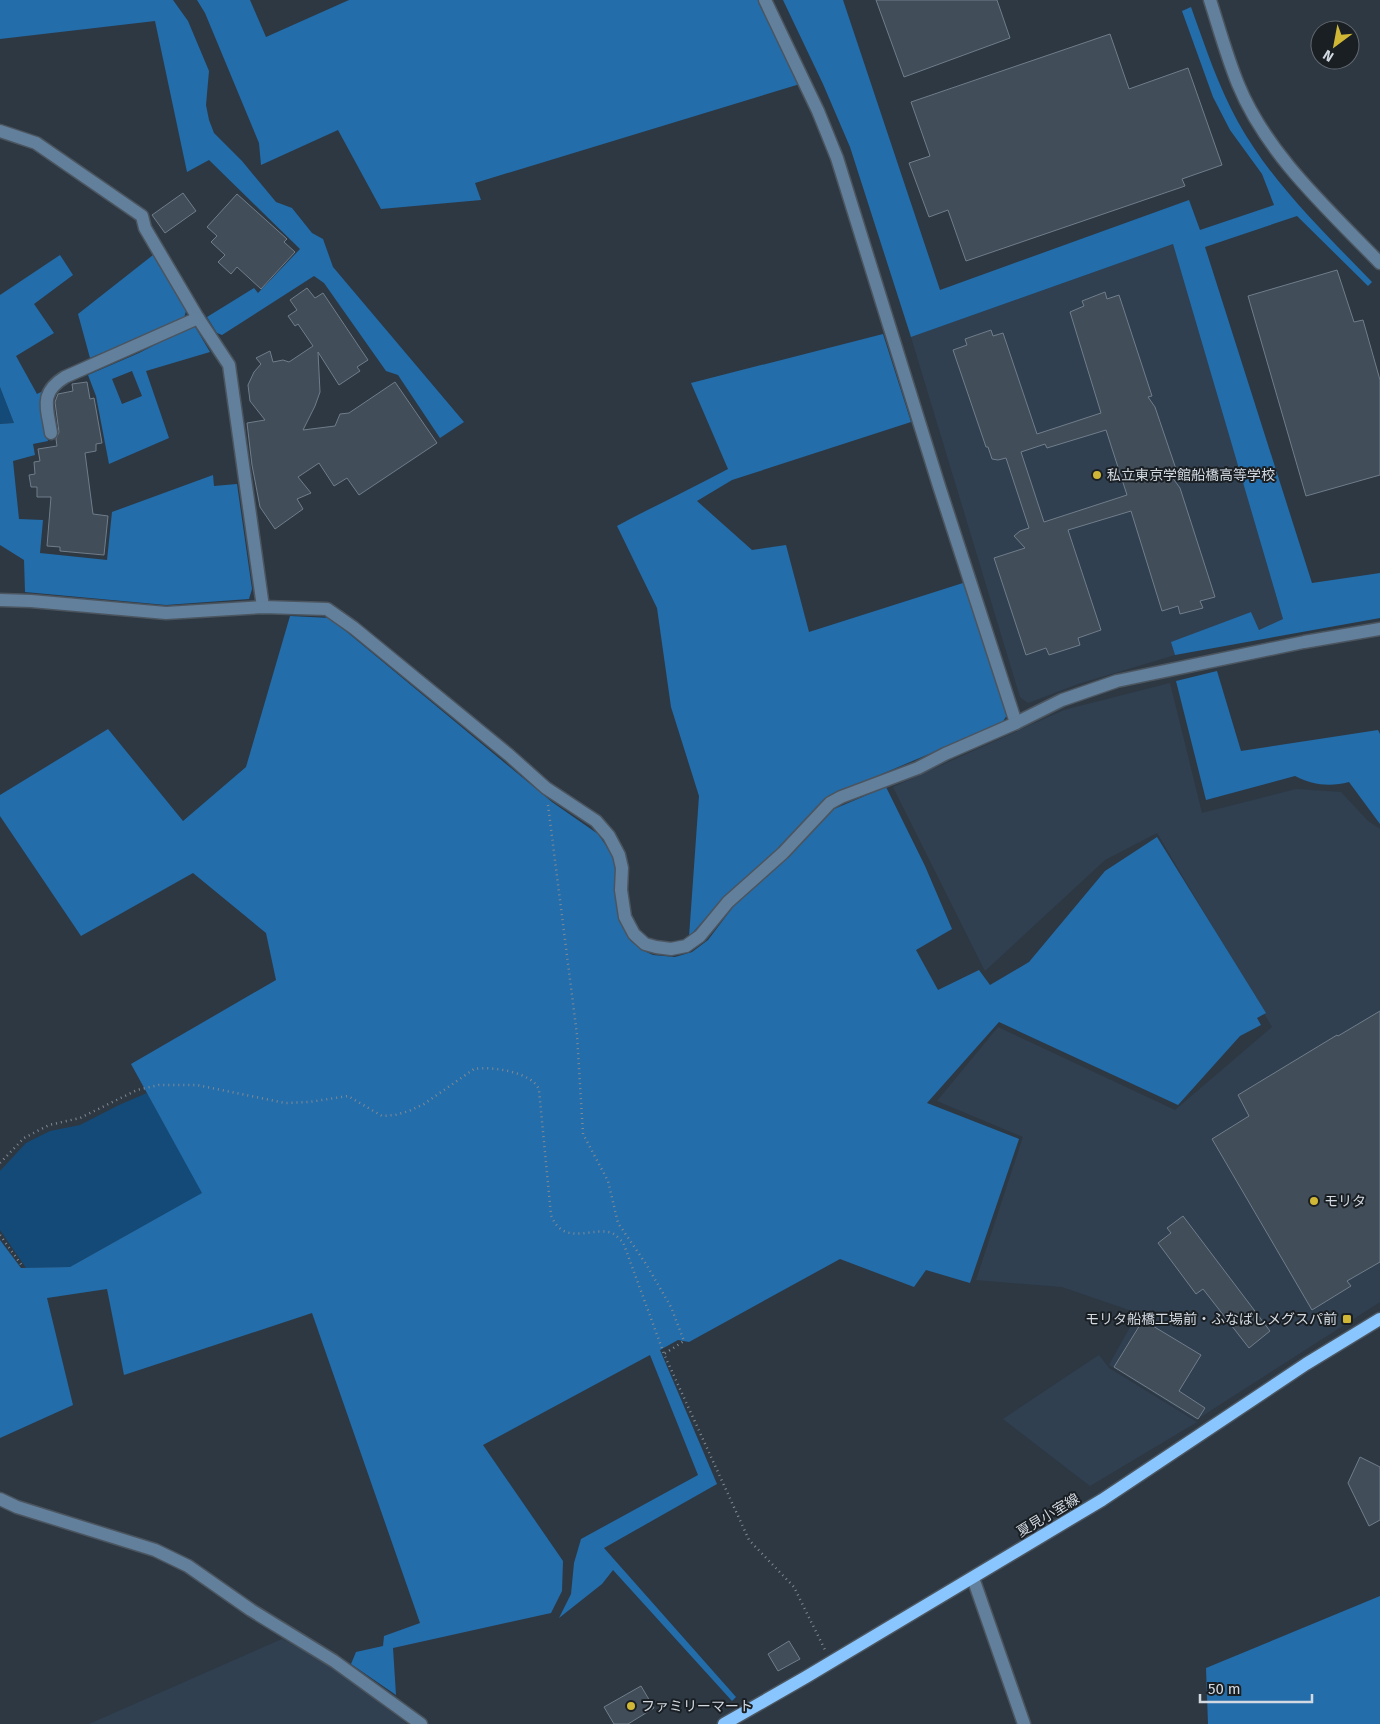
<svg xmlns="http://www.w3.org/2000/svg" width="1380" height="1724" viewBox="0 0 1380 1724" font-family="'Fira Sans','Noto Sans JP',sans-serif">
<rect width="100%" height="100%" fill="#2d3843"/>
<g fill="#304051">
<path d="M1173,244L1283,619L1259,630L1251,612L1172,642L1175,655L1078,684L1028,703L1020,697L911,337Z"/>
<path d="M1170,683L1202,813L1296,789L1341,792L1368,821L1380,829V1302L1196,1420L1109,1365L1138,1313L1062,1287L976,1280L1023,1137L937,1101L998,1027L1175,1110L1272,1027L1157,833L1105,860L985,971L893,787L1064,710Z"/>
<path d="M1099,1355L1109,1368L1197,1422L1090,1486L1003,1419Z"/>
<path d="M282,1639L331,1665L407,1724H89Z"/>
</g>
<g fill="#144a77">
<path d="M0,387L14,423L0,424Z"/>
<path d="M147,1093L203,1193L70,1267L26,1268L0,1230V1171L26,1143L50,1131L80,1125L119,1105Z"/>
</g>
<g fill="#236dab" fill-rule="evenodd">
<path d="M0,0H173L188,21L209,71L206,105L209,120L214,133L242,161L276,202L292,208L312,233L323,239L333,267L464,422L440,438L398,375L386,371L324,283L314,276L222,335L217,333L207,317L254,288L258,293L300,249L209,160L187,172L155,21L0,39Z"/>
<path d="M197,0H250L266,37L349,0H759L800,84L475,183L481,200L381,209L338,130L261,165L259,143L205,13Z"/>
<path d="M783,0H843L940,290L1189,200L1200,230L1274,205L1262,174L1230,130L1213,97L1182,11L1191,7C1205,46 1218,86 1238,122C1272,183 1324,232 1372,282L1368,286L1297,216L1205,247L1312,583L1380,573V618L1175,655L1171,642L1251,612L1259,630L1283,619L1173,244L911,337L850,147L823,84Z"/>
<path d="M60,255L73,275L34,304L54,333L16,356L37,394L41,392V412L48,441L33,444L35,455L13,461L19,519L43,520L40,553L107,560L112,512L213,475L214,486L237,484L252,589L249,599L166,605L25,592L24,560L0,545V424L14,423L0,387V295Z"/>
<path d="M153,255L186,311L184,318L90,358L78,314Z"/>
<path d="M194,325L210,352L146,371L169,438L109,464L96,396L88,375L139,353ZM132,371L142,396L122,404L112,379Z"/>
<path d="M883,334L911,422L732,480L697,501L752,550L786,545L809,632L963,583L1005,707L1007,715L1002,723L830,796L778,849L723,898L689,937L699,796L671,707L657,608L617,526C654,506 691,489 728,469L691,383Z"/>
<path d="M290,616L330,618L552,802L598,834L611,853L615,864L618,906L621,924L631,941L642,950L653,955L675,957L692,952L708,940L733,907L786,859L834,809L886,787L925,866L952,929L916,950L938,990L979,970L990,985L1029,962L1105,871L1157,837L1266,1013L1257,1018L1261,1025L1240,1036L1178,1105L999,1022L927,1103L1019,1139L970,1283L926,1270L914,1287L840,1259L689,1342L678,1340L660,1350L717,1484L604,1548L736,1697L732,1701L613,1570L602,1584L559,1618L571,1594L574,1563L581,1539L698,1475L650,1355L483,1445L563,1561L562,1591L551,1613L393,1648L396,1695L351,1664L356,1652L383,1646L384,1636L420,1623L312,1313L124,1375L107,1289L47,1298L73,1405L0,1438V1240L21,1268L70,1267L202,1193L131,1064L276,980L266,933L193,873L81,936L0,816V795L108,729L183,821L246,767Z"/>
<path d="M1217,671L1241,751L1378,730L1380,734V824L1349,782C1330,787 1312,785 1295,776L1206,800L1176,681Z"/>
<path d="M1380,1596V1724H1208L1206,1668Z"/>
</g>
<g fill="#414d59" stroke="#707d8a" fill-rule="evenodd">
<path d="M876,0H997L1010,38L904,77Z"/>
<path d="M1110,34L1129,89L1188,68L1222,165L1182,179L1185,186L966,261L948,210L929,217L909,163L930,156L911,102Z"/>
<path d="M183,193L196,211L165,233L152,215Z"/>
<path d="M237,194L287,239L284,242L295,252L261,289L237,267L231,274L218,262L225,255L211,242L217,236L207,227Z"/>
<path d="M1337,270L1354,322L1363,320L1380,380V475L1306,496L1248,296Z"/>
<path d="M307,288L315,298L323,293L368,360L357,367L360,371L339,385L318,352L320,392L315,406L303,430L335,426L340,414L349,413L395,382L437,443L359,495L347,478L334,486L319,463L298,477L311,493L297,499L303,509L275,529L260,507L252,465L247,423L265,420L250,401L248,385L254,372L261,364L256,358L270,351L273,362L283,360L289,362L313,346L298,324L295,326L288,316L297,310L290,300Z"/>
<path d="M1105,292L1107,299L1119,295L1152,396L1148,397L1155,407L1178,475L1172,477L1180,488L1215,597L1200,601L1203,608L1180,614L1178,606L1162,611L1131,511L1068,530L1101,630L1078,638L1080,645L1049,655L1046,648L1026,655L994,558L1025,548L1014,536L1020,531L1029,528L1006,458L998,460L992,459L988,447H986L953,350L967,345L965,339L991,330L993,336L1003,333L1037,434L1101,413L1070,312L1084,306L1082,301ZM1106,430L1127,495L1044,522L1021,452L1045,444L1047,448Z"/>
<path d="M87,382L90,399L94,398L102,443L96,444V451L85,453L93,514L108,516L104,555L60,551V547L47,546L51,497H37V487H31L29,475L35,474L34,462L40,461L38,449L57,446L56,439L59,432L55,402L58,394L73,391L72,384Z"/>
<path d="M1380,1011V1262L1347,1281L1351,1286L1312,1310L1212,1139L1249,1116L1238,1095L1337,1035L1338,1036Z"/>
<path d="M1183,1216L1270,1331L1249,1348L1203,1289L1196,1294L1158,1243L1171,1233L1167,1228Z"/>
<path d="M1143,1320L1201,1355L1179,1391L1205,1408L1198,1419L1114,1367Z"/>
<path d="M1360,1457L1380,1467V1520L1369,1526L1348,1483Z"/>
<path d="M789,1641L800,1659L778,1671L768,1654Z"/>
<path d="M641,1686L654,1708L628,1724H614L604,1707Z"/>
</g>
<g fill="none" stroke-linecap="round" stroke-linejoin="round">
<defs>
<g id="minor">
<path d="M765,0L818,111L837,158L939,486L1016,723"/>
<path d="M1210,0C1219,28 1227,57 1238,84C1267,155 1328,209 1380,263"/>
<path d="M0,131L36,143L142,216L145,228L198,318L229,365L263,607"/>
<path d="M51,433C47,407 39,393 65,377L198,318"/>
<path d="M0,600L31,601L166,613L263,607L327,609L354,628L509,755L546,788L596,821L609,836L619,855L622,868L621,890L625,917L634,934L645,944L656,947L671,949L686,946L700,936L728,902L783,853L830,803L841,797L918,768L945,754L1016,723L1062,700L1117,681L1304,642L1380,629"/>
<path d="M0,1499L17,1507L155,1550L188,1566L251,1610L334,1661L421,1724"/>
<path d="M973,1578L1024,1724"/>
</g>
<path id="major" d="M724,1724L806,1677L1102,1500L1306,1364L1380,1319"/>
</defs>
<use href="#minor" stroke="#4b555f" stroke-width="15"/>
<use href="#major" stroke="#4b555f" stroke-width="15"/>
<g stroke="#818a93" stroke-width="2.5" stroke-dasharray="1 4" stroke-linecap="butt">
<path d="M548,805L577,1035L583,1134L608,1181L618,1223L646,1264L671,1307L684,1341L664,1354L749,1540L794,1587L825,1650"/>
<path d="M0,1163L24,1138L49,1125L80,1118L137,1090L159,1085H197L285,1103L309,1102L348,1096L382,1116L395,1115L409,1111L424,1104L474,1069C491,1066 533,1072 539,1090L551,1215C564,1249 596,1224 614,1234C617,1236 620,1240 623,1242L664,1354"/>
<path d="M0,1235L23,1267"/>
</g>
<use href="#minor" stroke="#627f9b" stroke-width="12"/>
<use href="#major" stroke="#89c6ff" stroke-width="12"/>
</g>
<g fill="#d0b836" stroke="#1a1f24" stroke-width="2">
<circle cx="1097" cy="475" r="5"/>
<circle cx="1314" cy="1201" r="5"/>
<rect x="1342" y="1314" width="10" height="10" rx="2.5"/>
<circle cx="631" cy="1706" r="5"/>
</g>
<g text-anchor="middle" stroke-width="4" stroke-linejoin="round" paint-order="stroke">
<g font-size="14" fill="#d2d9e1" stroke="#1a1f24" text-anchor="start">
<text x="1107" y="480">私立東京学館船橋高等学校</text>
<text x="1324" y="1206">モリタ</text>
<text x="1337" y="1324" text-anchor="end">モリタ船橋工場前・ふなばしメグスパ前</text>
<text x="641" y="1711">ファミリーマート</text>
</g>
<g font-size="14" fill="#d2d9e1" stroke="#1a1f24">
<text transform="translate(1048 1515) rotate(-31)" y="5">夏見小室線</text>
</g>
</g>
<g transform="translate(1335 45) rotate(212)"><circle r="24" fill="#1a1f24" stroke="#646970"/>
<path d="M0-4L9 19L0 12L-9 19Z" fill="#d0b836"/>
<text y="-8" font-size="14" font-weight="bold" text-anchor="middle" fill="#d2d9e1">N</text>
</g>
<path d="M1200 1694v8h112v-8" fill="none" stroke="#d2d9e1" stroke-width="2.5"/>
<text x="1208" y="1694" font-size="15" fill="#d2d9e1" stroke="#1a1f24" stroke-width="4" paint-order="stroke">50 m</text>
</svg>
